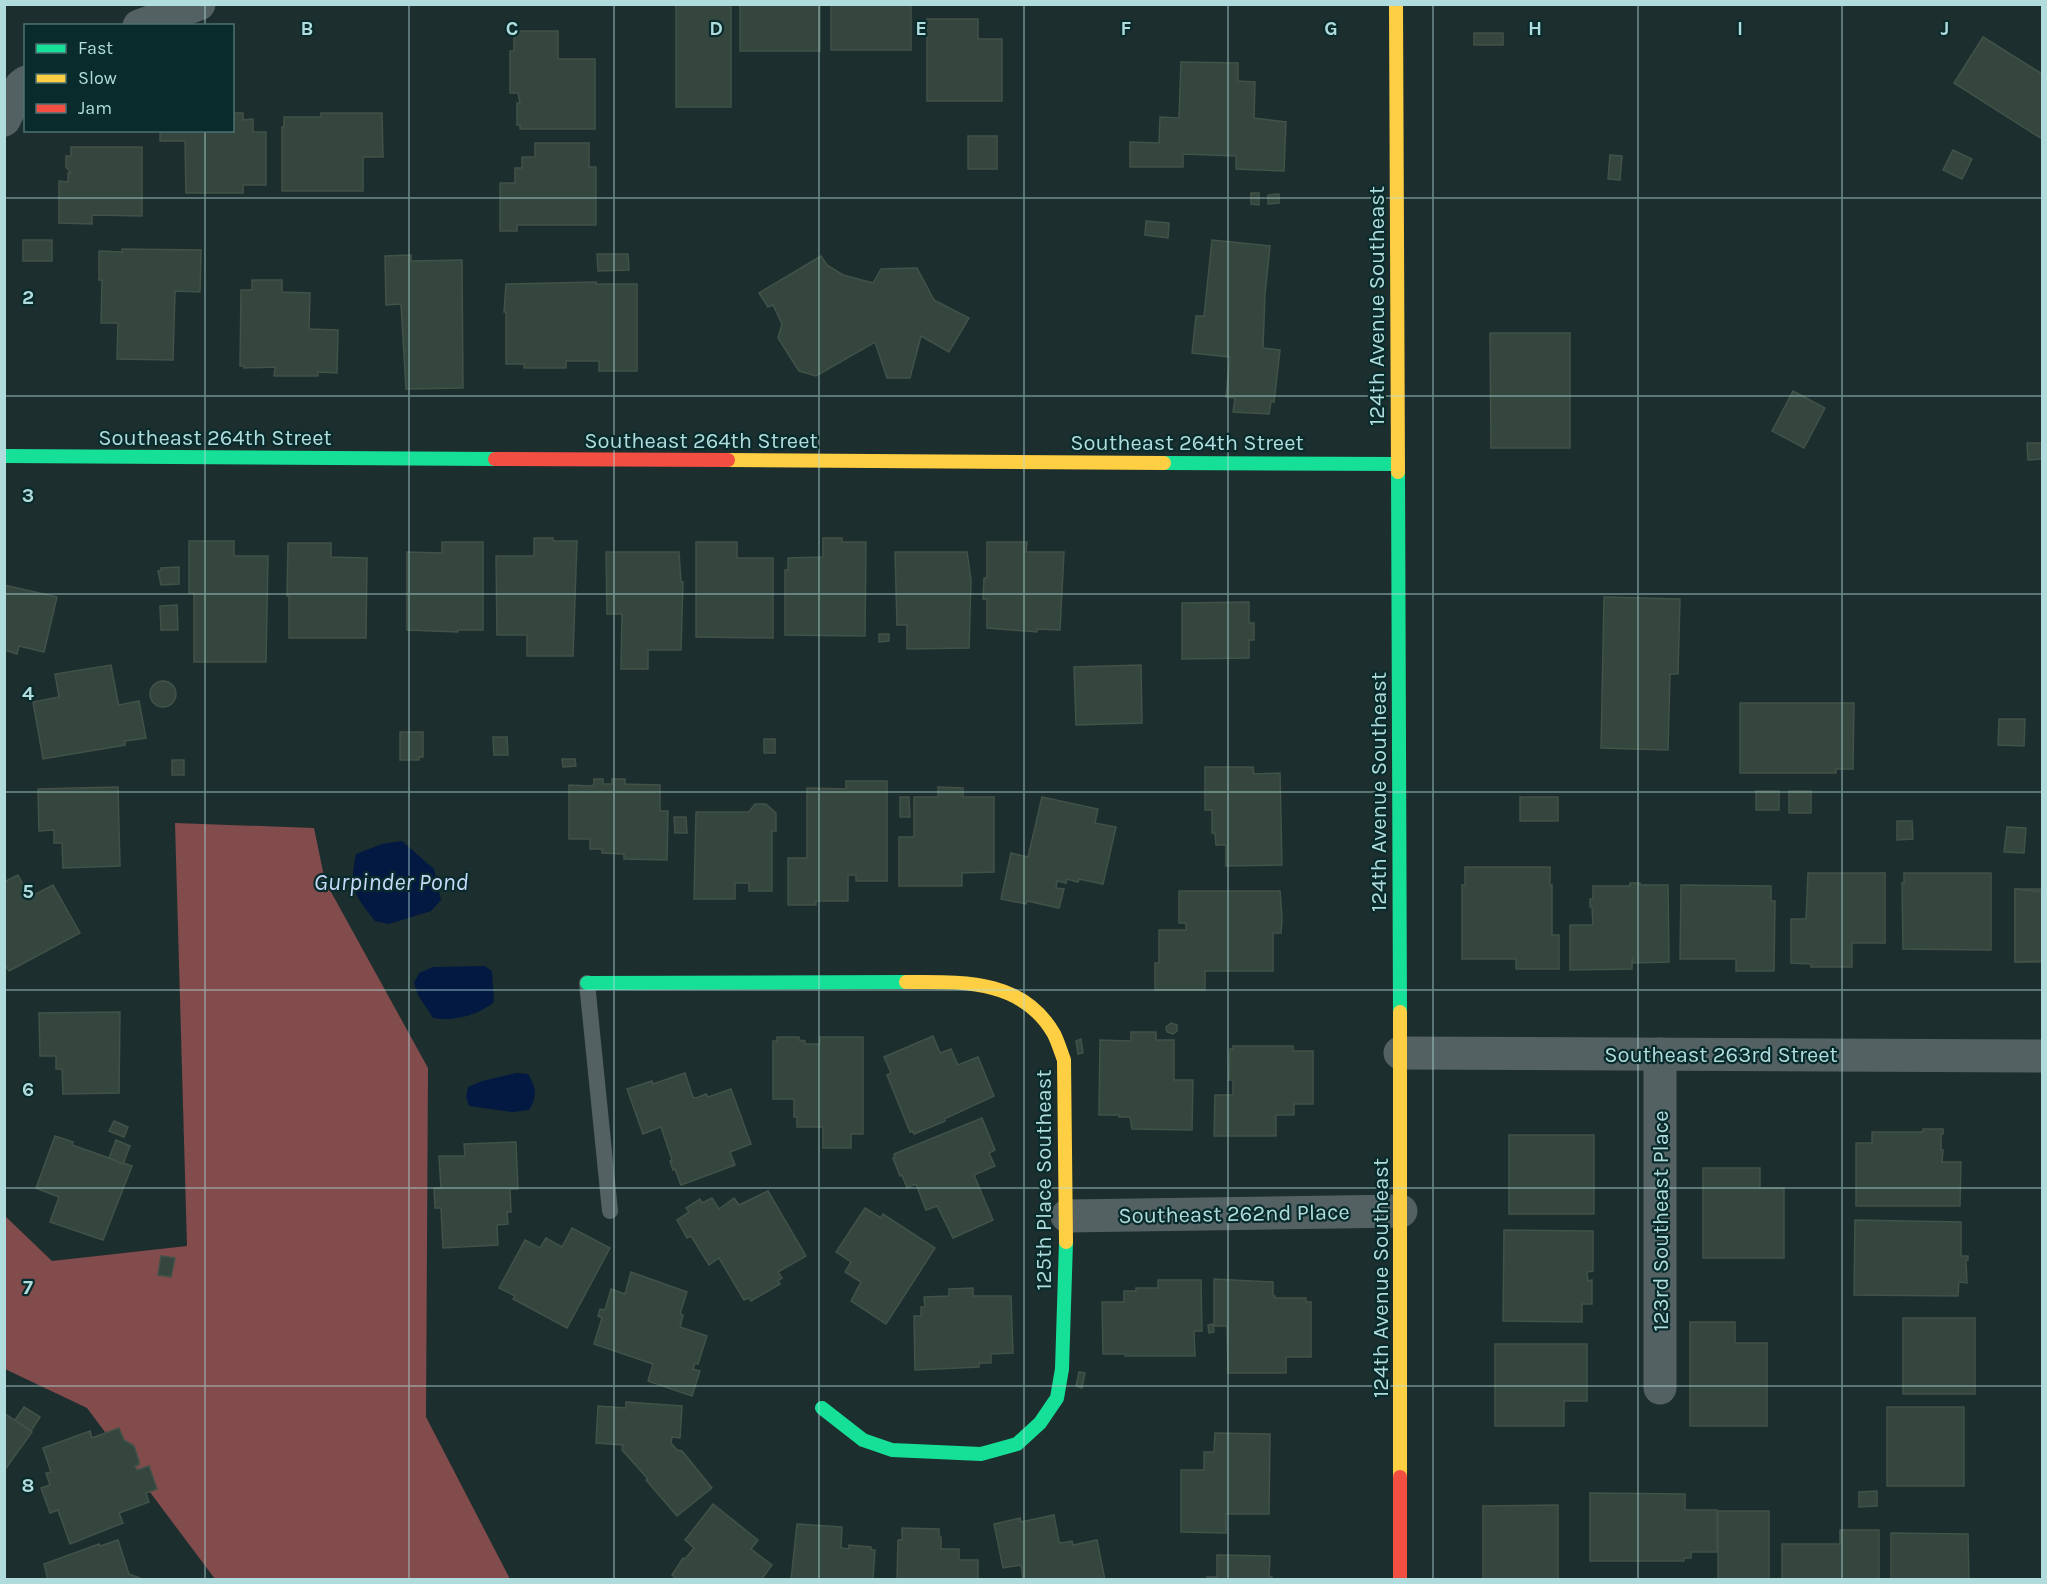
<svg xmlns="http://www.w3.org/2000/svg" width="2047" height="1584" viewBox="0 0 2047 1584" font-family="Karla,sans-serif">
<rect width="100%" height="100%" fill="#1d2e2e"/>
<path fill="#824b4c" d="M175,823L314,828L325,881L428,1068L426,1417L510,1579H215L87,1408L5,1369L4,1215L52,1261L187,1246Z"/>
<g fill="#031941">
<path d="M402,841L434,869L441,900L431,911L389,924L375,921C354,895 349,888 356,854L382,844Z"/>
<path d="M485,966L492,971L494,1002C479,1015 452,1022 433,1018L418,995L414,983L419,973L433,967Z"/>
<path d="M516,1073L528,1074C536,1088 538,1095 529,1110L512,1112L469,1106L466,1097L468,1087L482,1081Z"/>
</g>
<g fill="#34463e" stroke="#425248" stroke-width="1.5">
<rect x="676" y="4" width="55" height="103"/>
<rect x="740" y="4" width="80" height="47"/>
<rect x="831" y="4" width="80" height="46"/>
<path d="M927,19H978V39H1002V101H927Z"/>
<path d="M514,31H558V59H595V129H520V125H517V103H520L518,93H510V51H514Z"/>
<rect x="1474" y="33" width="29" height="12"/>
<path d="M1983,37L2042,74V139L1954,83Z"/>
<path d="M1181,62L1238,63V81L1255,82L1254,118L1286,122L1284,171L1236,169V156L1183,154V167H1130V142L1159,143L1160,117L1179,118Z"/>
<path d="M232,113H243V120L253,119V132H266V185H243V193H186L185,141H160V130H232Z"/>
<path d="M321,113H382L383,157H363V191H282V127H284V117H321Z"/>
<rect x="968" y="136" width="29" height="33"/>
<path d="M535,143H589V167H596V225H517V231H500V183H515V168H522V157H535Z"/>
<path d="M71,147H142V216L92,215V224L59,223V181L68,182V173H71L66,167V156H71Z"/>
<path d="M1953,150L1972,159L1962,179L1943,170Z"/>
<path d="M1610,155L1622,156L1620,180L1608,179Z"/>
<path d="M1251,193H1259V205L1251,204Z"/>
<path d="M1279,194V203L1268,204V195Z"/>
<path d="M1146,221L1169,223L1168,238L1145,235Z"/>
<rect x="23" y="240" width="29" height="21"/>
<path d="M1212,240L1270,246L1265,294L1263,348L1280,350L1274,402H1271L1269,414L1233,412L1235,398L1226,397L1230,357L1192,353L1196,316H1204Z"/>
<path d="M122,249L201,250L200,292L175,291L173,360L117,359L118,323H101L102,280H99V251L122,252Z"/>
<path d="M597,254H628L629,270L598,271Z"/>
<path d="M411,255V261L462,260L463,388L406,389L401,304L386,305L385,256Z"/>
<path d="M821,256L827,265L843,275L873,283L881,269L917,268L934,300L969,318L949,352L921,336L910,378H887L875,342L816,376L799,371L778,338L782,324L773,305L768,307L759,293Z"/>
<path d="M252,280H282V292L310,293L309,329L338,330L337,373L318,372V376H274L275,367L244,368V366H240L241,290H252Z"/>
<path d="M596,282V284H637V371H599V361H566V368H524V364H506V312H504L506,284Z"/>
<path d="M1490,333H1570V448H1491Z"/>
<path d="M1793,391L1825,408L1804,448L1772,431Z"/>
<path d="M2027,443H2042V459L2028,460Z"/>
<path d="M534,538H553V541H577L573,656H527V635H497L496,556H534Z"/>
<path d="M823,538H842V542H866L865,636L785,635V570H788V558L823,557Z"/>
<path d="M189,541H234V556H268L266,662H194V593H189Z"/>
<path d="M442,542H483V630H458V632L407,630V552L442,553Z"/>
<path d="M696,542H737V558H773V638L696,637Z"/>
<path d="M987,542H1027L1026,552H1064L1060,630L1037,629V632L987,628V599H983L984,578H987Z"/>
<path d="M288,543H331V557L367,558L366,638H289V596H287Z"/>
<path d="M606,552H679L681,582H683L681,650H648V669H621L622,614H607Z"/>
<path d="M895,552H967L971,580L969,648L907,649V625H897Z"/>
<path d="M179,567V584L161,585L158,571H161V568Z"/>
<path d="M4,585L57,597L44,652L19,646L17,654L5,650L4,654Z"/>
<path d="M1604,597L1680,599L1678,674H1670L1668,750L1601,748Z"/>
<path d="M1249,602V623H1254V640H1249V658L1182,659V603Z"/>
<path d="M177,605L178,630H161L160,606Z"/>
<path d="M879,634H889V641L879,642Z"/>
<path d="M111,665L118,702L119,705L139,701L146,738L125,741V745L43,759L33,702L59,697L55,674Z"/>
<path d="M1141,665L1142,723L1076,725L1074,667Z"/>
<circle cx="163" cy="694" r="13"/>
<path d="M1740,703H1854L1853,769H1836V773H1740Z"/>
<path d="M1999,719H2025L2024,746L1998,745Z"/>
<path d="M400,732H423V757H419V760H400Z"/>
<path d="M493,737H507L508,755H494Z"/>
<rect x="764" y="739" width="11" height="14"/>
<path d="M562,759H575L576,766L563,767Z"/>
<rect x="172" y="760" width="12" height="15"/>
<path d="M1205,767H1253L1254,774L1280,773L1282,865L1226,866V845H1216L1215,833H1212V810H1205Z"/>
<path d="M594,779H603V784H612V779H625V784L660,785V811H668L667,860L624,859V854L602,853V849H590V839H569V785L592,786L594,784Z"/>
<path d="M846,781H887V881H856V875H848V901H816V905H788V858H807V788L846,789Z"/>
<path d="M118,787L120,866L63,868L62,843H54V830L39,831L38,789Z"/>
<path d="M938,787L963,788V797H994V872L962,873V886H899V837H914V797H938Z"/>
<rect x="1756" y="791" width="23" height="19"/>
<rect x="1789" y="791" width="22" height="22"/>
<path d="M900,797H909L910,817H900Z"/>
<path d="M1042,797L1098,809L1095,823L1116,827L1103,884L1079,879L1078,882L1067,879L1066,883L1057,881L1056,888L1064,889L1059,908L1027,901L1026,904L1001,899L1011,853L1028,857Z"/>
<rect x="1520" y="797" width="38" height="24"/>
<path d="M755,804H766L776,813V831H772V891H749V883H735V899H694L696,812H749Z"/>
<path d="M674,817H686L687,833H675Z"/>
<path d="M1897,821H1912L1913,839L1897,840Z"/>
<path d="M2007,827L2026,828L2024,853L2004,852Z"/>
<path d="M1465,867H1550V885H1552V935H1559V969H1516V959H1462V885H1465Z"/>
<path d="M1808,873H1885V943H1852V967H1811V964L1791,963V919H1806Z"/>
<path d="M1904,873H1991V950L1903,949L1902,883H1904Z"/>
<path d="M18,875L30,897L53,885L80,933L9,971L4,964V882Z"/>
<path d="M1630,883H1640V885H1668L1669,962L1633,963L1632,958V969L1570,970V925H1593L1592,907H1590V899H1593V886H1630Z"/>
<path d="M1681,885L1771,886V901H1775L1774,971H1736V959H1680Z"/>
<rect x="2015" y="889" width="27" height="73"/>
<path d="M2015,889L2042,892V961L2015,962Z"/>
<path d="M1179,891H1280L1282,918L1281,933H1273V971H1205V990H1155V963H1159V930H1186V923H1179Z"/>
<path d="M120,1012L119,1093L63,1094L62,1069H56V1056H40L39,1013Z"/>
<path d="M1171,1023L1177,1025V1031L1173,1034L1167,1032L1166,1027Z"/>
<path d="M1131,1032H1156V1040H1174V1080H1193L1192,1130L1132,1129L1130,1117H1119V1115H1099L1100,1040L1131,1041Z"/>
<path d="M933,1036L940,1053L951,1049L958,1065L978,1057L994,1096L944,1119L945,1121L914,1134L912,1131L910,1132L887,1075L891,1073L884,1057Z"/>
<path d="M777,1037H799V1040L805,1041V1044H820V1037H863V1134H851V1148H823V1127H797V1117H794V1099H773V1041H777Z"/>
<path d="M1081,1039L1083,1053L1078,1054L1076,1041Z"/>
<path d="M1233,1046H1293V1051H1313V1104H1294V1115H1276V1136H1214L1215,1095H1233V1080H1229L1230,1049H1233Z"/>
<path d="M685,1073L693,1097L696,1098L706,1094L708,1097L731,1089L751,1144L730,1152L735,1165L681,1185L675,1169L673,1170L670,1161L672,1160L661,1127L643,1134L627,1089L652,1081L653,1084Z"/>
<path d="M982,1118L995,1150L989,1153L995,1166L974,1175L993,1220L953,1238L937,1206L926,1210L916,1184L907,1188L902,1175L900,1176L893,1158L895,1157L894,1154Z"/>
<path d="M114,1121L128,1127L124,1137L109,1131Z"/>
<path d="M1923,1129H1943V1134H1941V1150H1943L1942,1162H1961L1960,1206H1856V1143H1872V1132H1923Z"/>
<rect x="1509" y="1135" width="85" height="79"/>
<path d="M55,1136L73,1142L72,1145L132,1166L103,1240L50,1222L59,1197L36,1188Z"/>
<path d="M116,1140L130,1146L123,1164L109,1158Z"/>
<path d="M516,1142L518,1189H510L511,1212H507L508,1224L497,1225L498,1245L443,1248L441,1208H435L434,1188H441L439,1156H465L464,1144Z"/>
<path d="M1703,1168H1760V1188H1784V1258H1703Z"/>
<path d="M768,1191L806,1256L778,1272L782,1278L778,1281L780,1284L751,1301L749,1298L744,1300L719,1258L709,1265L691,1236L687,1238L677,1220L689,1212L686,1208L700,1199L702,1203L712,1198L719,1209L734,1198L739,1205Z"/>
<path d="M865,1208L881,1218L883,1214L935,1248L886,1324L851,1301L861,1282L845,1272L851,1262L836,1252Z"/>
<path d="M1855,1220L1961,1222V1256H1968V1260H1966L1967,1283L1959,1282L1958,1296L1854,1295Z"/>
<path d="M572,1228L610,1248L567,1328L513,1299L515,1296L499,1288L525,1240L540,1248L546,1238L562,1247Z"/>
<path d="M1504,1230L1593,1231V1271L1587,1272L1588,1281L1592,1280V1304H1582V1322L1503,1321Z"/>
<path d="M161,1256L175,1258L171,1277L158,1275Z"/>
<path d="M631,1272L687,1292L680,1314L683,1315L680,1327L707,1336L698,1364L695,1363L693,1369L700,1371L692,1396L648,1381L653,1364L594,1344L602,1318L598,1316L600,1309L605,1310L611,1289L625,1294Z"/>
<path d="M1214,1279L1273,1282V1296H1275V1298H1306V1302H1311V1357H1286V1373H1228L1227,1326H1214Z"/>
<path d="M1158,1280H1201L1202,1331H1194L1195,1356H1125V1354H1103L1102,1302H1124V1291H1136V1288H1158Z"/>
<path d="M973,1288V1296H1011L1013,1353L991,1354V1363H979V1367L915,1370L914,1316H921V1307H925L924,1297L949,1296V1289Z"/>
<rect x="1903" y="1318" width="72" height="76"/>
<path d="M1690,1322H1735V1343H1767V1426H1690Z"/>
<path d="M1213,1324L1214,1332L1209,1333L1208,1325Z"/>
<path d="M1495,1344H1587V1401H1564V1426H1495Z"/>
<path d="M1079,1372L1085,1373L1082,1388L1076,1386Z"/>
<path d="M626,1402L682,1406L680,1438L672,1437L671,1443L677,1450L682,1451L712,1488L677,1516L646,1480L648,1479L622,1450L623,1445L596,1443L598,1406L626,1408Z"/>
<path d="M24,1407L40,1417L31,1431L15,1420Z"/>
<rect x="1887" y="1407" width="77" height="79"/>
<path d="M4,1413L32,1432L4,1471Z"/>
<path d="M119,1428L124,1440L134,1446L139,1461V1465L135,1466L137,1470L149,1466L157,1489L146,1493L149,1502L119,1513L123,1523L70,1544L58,1510L50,1513L41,1488L50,1485L46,1473L51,1472L43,1448L90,1431L92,1438Z"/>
<path d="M1215,1433L1270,1434L1269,1514H1226V1533L1181,1532V1470H1204V1452H1214Z"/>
<path d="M1877,1491V1506L1859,1507V1492Z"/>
<path d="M1590,1493L1685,1494V1510H1717V1552H1691V1558H1684V1561H1590Z"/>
<path d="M713,1504L758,1540L751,1549L772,1565L761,1580H678L672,1575L683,1558L685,1559L694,1548L685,1540Z"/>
<path d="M1558,1505V1580H1483V1506Z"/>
<rect x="1718" y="1511" width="51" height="69"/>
<path d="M1054,1515L1059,1542L1061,1543L1072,1541L1073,1545L1097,1540L1105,1580H1023L1021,1565L1003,1568L994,1524L1020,1518L1021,1522Z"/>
<path d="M797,1524L842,1527L841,1548L849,1549V1545L871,1547V1550H875L873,1580H791Z"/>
<path d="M902,1528L939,1529V1537H941V1549H959V1560H978V1580H897L898,1540H902Z"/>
<path d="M1840,1530H1879V1580H1782V1544H1840Z"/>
<path d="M1891,1533L1968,1534L1969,1580H1891Z"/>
<path d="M118,1540L129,1574L145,1580H48L44,1564L99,1544L100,1546Z"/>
<path d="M1217,1555L1270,1556L1269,1577H1272V1580H1207V1577H1217Z"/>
</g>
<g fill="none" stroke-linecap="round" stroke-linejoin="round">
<path stroke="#546162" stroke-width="16" d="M587,983L610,1211"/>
<g stroke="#546162" stroke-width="33">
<path d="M139,26L199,4"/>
<path d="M4,120L21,86L26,82"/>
<path d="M1400,1053L2042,1056"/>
<path d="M1660,1054V1388"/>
<path d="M1067,1216L1401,1211"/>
</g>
<g stroke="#16e098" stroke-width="14">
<path d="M4,456L495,459"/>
<path d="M1164,463L1398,464"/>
<path d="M1398,472L1400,1012"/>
<path d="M587,983L906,982"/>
<path d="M822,1408L863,1440L892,1450L981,1454L1017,1444L1040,1423L1057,1398L1062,1369L1066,1242"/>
</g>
<g stroke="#ffcf43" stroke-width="14">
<path d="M1396,4L1398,472"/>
<path d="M728,460L1164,463"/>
<path d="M906,982C961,982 1022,978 1054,1034C1058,1042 1061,1052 1064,1060L1066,1242"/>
<path d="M1400,1012V1477"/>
</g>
<g stroke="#f24e42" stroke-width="14">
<path d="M495,459L728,460"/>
<path d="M1400,1580V1477"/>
</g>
</g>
<path fill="none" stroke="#b0dcde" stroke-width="1.5" stroke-opacity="0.55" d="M205,4V26M409,4V1580M614,4V1580M819,4V1580M1024,4V1580M1228,4V1580M1433,4V1580M1638,4V1580M1842,4V1580M205,130V1580M4,198H2042M4,396H2042M4,594H2042M4,792H2042M4,990H2042M4,1188H2042M4,1386H2042"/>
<g text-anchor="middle" stroke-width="4.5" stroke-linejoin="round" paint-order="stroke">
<g font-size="22" fill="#b0dcde" stroke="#0a2b2c">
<text transform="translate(1376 306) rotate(-90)" y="8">124th Avenue Southeast</text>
<text x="215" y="445">Southeast 264th Street</text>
<text x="701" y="448">Southeast 264th Street</text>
<text x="1187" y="450">Southeast 264th Street</text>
<text transform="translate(1378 792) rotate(-90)" y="8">124th Avenue Southeast</text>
<text x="1721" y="1062">Southeast 263rd Street</text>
<text transform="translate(1043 1180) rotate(-90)" y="8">125th Place Southeast</text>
<text transform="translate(1234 1213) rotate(-1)" y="8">Southeast 262nd Place</text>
<text transform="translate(1660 1221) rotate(-90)" y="8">123rd Southeast Place</text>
<text transform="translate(1380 1278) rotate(-90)" y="8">124th Avenue Southeast</text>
</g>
<g font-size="24" font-style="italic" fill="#c7daf9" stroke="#0a2b2c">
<text x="391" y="890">Gurpinder Pond</text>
</g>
</g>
<g font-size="20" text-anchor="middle" font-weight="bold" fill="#b0dcde" stroke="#0a2b2c" stroke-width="4.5" stroke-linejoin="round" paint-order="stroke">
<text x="307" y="35">B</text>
<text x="512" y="35">C</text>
<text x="716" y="35">D</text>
<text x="921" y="35">E</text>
<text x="1126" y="35">F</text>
<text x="1331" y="35">G</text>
<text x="1535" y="35">H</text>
<text x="1740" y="35">I</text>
<text x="1945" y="35">J</text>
<text x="28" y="304">2</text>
<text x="28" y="502">3</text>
<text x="28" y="700">4</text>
<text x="28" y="898">5</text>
<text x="28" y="1096">6</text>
<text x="28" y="1294">7</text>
<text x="28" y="1492">8</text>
</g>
<rect width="2047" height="1584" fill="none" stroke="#b0dcde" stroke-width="12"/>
<rect x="24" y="24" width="210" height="108" fill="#0a2b2c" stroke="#4c7273" stroke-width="1.5"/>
<rect x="36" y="44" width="30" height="9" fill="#16e098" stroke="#4c7273" stroke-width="1.5"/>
<text x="78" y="54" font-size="18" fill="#b0dcde">Fast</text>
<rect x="36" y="74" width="30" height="9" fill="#ffcf43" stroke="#4c7273" stroke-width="1.5"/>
<text x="78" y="84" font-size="18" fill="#b0dcde">Slow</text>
<rect x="36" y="104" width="30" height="9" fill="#f24e42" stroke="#4c7273" stroke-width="1.5"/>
<text x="78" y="114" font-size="18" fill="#b0dcde">Jam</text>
</svg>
